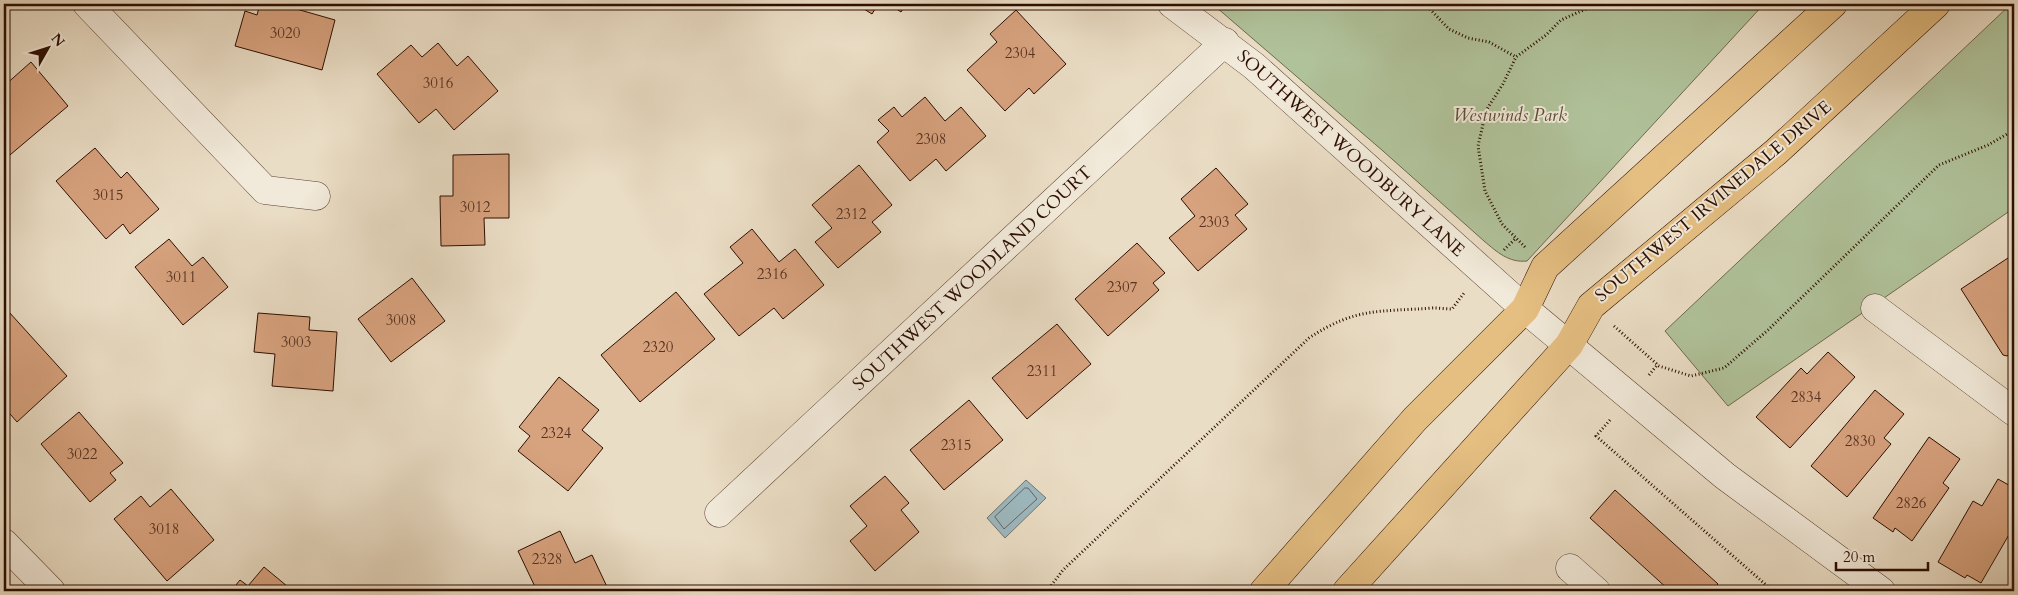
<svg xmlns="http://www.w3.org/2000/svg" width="2018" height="595" viewBox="0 0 2018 595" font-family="Cardo,serif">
<rect width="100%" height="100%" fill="#eaddc5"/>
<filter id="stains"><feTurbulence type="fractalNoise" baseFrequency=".004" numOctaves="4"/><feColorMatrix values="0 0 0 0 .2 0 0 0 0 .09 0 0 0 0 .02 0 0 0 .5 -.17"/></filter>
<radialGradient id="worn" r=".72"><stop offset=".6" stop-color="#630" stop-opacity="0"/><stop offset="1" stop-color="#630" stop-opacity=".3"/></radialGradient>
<g fill="#b0c29a" stroke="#6e684d">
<path d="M1219,4H1764L1527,261C1509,263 1497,252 1484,241L1383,151L1216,7Z"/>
<path d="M2011,4H2014V208L1728,406L1665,331Z"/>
</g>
<path fill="#9db9c0" stroke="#707473" d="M1026,480L1046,498L1005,538L987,518Z"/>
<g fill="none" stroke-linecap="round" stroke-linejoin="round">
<path stroke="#646360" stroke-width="1" d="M1025,488H1028L1037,499L1004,529L995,517Z"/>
</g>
<g fill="#d7a27e" stroke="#2c0d00">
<path d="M260,4H279L335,20L322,70L235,46L245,11L257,15Z"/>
<path d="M856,4H878L872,14Z"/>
<path d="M889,4H906L901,12Z"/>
<path d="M1016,10L1066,64L1034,94L1029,88L1005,111L967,70L997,42L990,34Z"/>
<path d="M438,43L457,66L468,56L498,91L454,130L436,109L419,123L377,74L411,45L422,57Z"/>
<path d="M31,62L68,106L4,160V86Z"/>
<path d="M925,97L945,121L961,107L986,136L946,171L936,159L910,181L877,142L889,131L878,120L894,107L902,117Z"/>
<path d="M95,148L121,178L127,172L159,209L130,234L123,224L106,239L56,181Z"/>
<path d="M509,154V218H484L485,245L441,246L440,196H453V155Z"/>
<path d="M859,165L892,205L872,222L881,232L838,268L815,242L832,228L812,205Z"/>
<path d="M1216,168L1248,204L1235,215L1247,229L1198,271L1169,238L1195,216L1181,199Z"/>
<path d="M752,229L779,262L795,249L824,285L783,319L774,308L739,336L704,294L743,263L730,247Z"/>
<path d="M169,239L192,266L203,257L228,287L183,325L135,267Z"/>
<path d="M1137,243L1165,273L1153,283L1159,290L1108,336L1075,299Z"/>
<path d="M2011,256L2014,261V351L2007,356L2003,355L1961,289Z"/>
<path d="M412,278L445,321L391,362L358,319Z"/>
<path d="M676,292L715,339L640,402L601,355Z"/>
<path d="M9,312L67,376L17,422L4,407V317Z"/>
<path d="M258,313L310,317L309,330L337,332L333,391L272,386L275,354L254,352Z"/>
<path d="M1057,324L1091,364L1027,419L992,378Z"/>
<path d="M1828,352L1855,377L1790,448L1756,417L1801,368L1807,374Z"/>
<path d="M559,377L599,410L582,430L603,448L568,491L518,451L530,436L519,427Z"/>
<path d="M1875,390L1904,414L1884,438L1891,444L1847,497L1811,466Z"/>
<path d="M969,400L1003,440L944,490L910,450Z"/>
<path d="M79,412L123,463L110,473L116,480L90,502L41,444Z"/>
<path d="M1929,437L1960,459L1943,483L1949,488L1912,541L1895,528L1893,532L1873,518Z"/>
<path d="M885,476L909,503L901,510L919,532L875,571L850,541L867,526L850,506Z"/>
<path d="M1998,479L2014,488V526L1981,583L1967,575L1965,578L1938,562L1973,501L1982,506Z"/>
<path d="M171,489L214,540L167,581L114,519L141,496L150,507Z"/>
<path d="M1615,490L1718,584L1712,591H1670L1590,518Z"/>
<path d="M560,531L575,563L592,555L609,591H537L518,551Z"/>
<path d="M264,567L293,591H231L240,580L248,586Z"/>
</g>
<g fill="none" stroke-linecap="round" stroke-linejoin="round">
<defs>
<g id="minor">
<path d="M87,4L265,190L316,196"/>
<path d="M1172,4L1254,66L1525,309L1725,476L1881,591"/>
<path d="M1875,308L2014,412"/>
<path d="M719,513L1225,42"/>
<path d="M4,543L51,591"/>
<path d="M1570,568L1596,591"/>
</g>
<g id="major">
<path d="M1264,591L1415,419L1525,309L1545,267L1833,4"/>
<path d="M1347,591L1569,345L1591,306L1776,152L1936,4"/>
</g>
</defs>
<use href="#minor" stroke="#5c4131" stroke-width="29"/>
<use href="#major" stroke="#2c0d00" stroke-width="29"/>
<g stroke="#2c0d00" stroke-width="3" stroke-dasharray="1 2.5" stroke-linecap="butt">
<path d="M1425,4L1449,29L1468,38L1489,42L1516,57"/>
<path d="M1525,247L1502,224L1485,191L1478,146L1484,120L1487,109L1503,84L1516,57L1546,35L1561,20L1597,4"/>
<path d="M1504,250L1516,238"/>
<path d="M1614,326L1659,366L1691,376L1724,368L1768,330L1939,165L1988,145L2014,130"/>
<path d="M1649,375L1658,364"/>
<path d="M1610,420L1596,436L1773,591"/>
<path d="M1047,591L1063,570L1309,338C1356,307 1379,312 1433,308C1439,308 1446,309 1452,309L1464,293"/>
</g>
<use href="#minor" stroke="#f1e9d9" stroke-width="28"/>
<use href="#major" stroke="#e5be82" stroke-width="28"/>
</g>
<g text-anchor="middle" stroke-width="4" stroke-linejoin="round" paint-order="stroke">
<g font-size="15" fill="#573220">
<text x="285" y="38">3020</text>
<text x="1020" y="58">2304</text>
<text x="438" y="88">3016</text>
<text x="931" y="144">2308</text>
<text x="108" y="200">3015</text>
<text x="475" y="212">3012</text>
<text x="851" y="219">2312</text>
<text x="1214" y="227">2303</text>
<text x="772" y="279">2316</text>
<text x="181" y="282">3011</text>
<text x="1122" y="292">2307</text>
<text x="401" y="325">3008</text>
<text x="296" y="347">3003</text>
<text x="658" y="352">2320</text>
<text x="1042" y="376">2311</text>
<text x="1806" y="402">2834</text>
<text x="556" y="438">2324</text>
<text x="1860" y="446">2830</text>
<text x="956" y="450">2315</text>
<text x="82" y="459">3022</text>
<text x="1911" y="508">2826</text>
<text x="164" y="534">3018</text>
<text x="547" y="564">2328</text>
</g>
<g font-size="18" font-style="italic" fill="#5a4c36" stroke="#f1e9d9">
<text x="1510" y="121">Westwinds Park</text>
</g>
<g font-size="18" fill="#2c0d00" stroke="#f1e9d9">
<text transform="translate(1351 153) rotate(42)" y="6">SOUTHWEST WOODBURY LANE</text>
<text transform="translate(1713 201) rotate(-40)" y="6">SOUTHWEST IRVINEDALE DRIVE</text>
<text transform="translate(972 278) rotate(-43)" y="6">SOUTHWEST WOODLAND COURT</text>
</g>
</g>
<rect width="2018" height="595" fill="none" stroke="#eaddc5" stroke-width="20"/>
<rect x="5" y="5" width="2008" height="585" fill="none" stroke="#2c0d00" stroke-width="2.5"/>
<rect x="10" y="10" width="1998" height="575" fill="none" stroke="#2c0d00"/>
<g transform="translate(48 48) rotate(51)" stroke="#f1e9d9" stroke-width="4" paint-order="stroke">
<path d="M0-4L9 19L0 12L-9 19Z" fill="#2c0d00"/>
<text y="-8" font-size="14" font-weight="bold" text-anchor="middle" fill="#2c0d00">N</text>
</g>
<path d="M1836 562v8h92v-8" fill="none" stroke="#2c0d00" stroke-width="2.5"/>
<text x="1843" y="562" font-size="15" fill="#2c0d00" stroke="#f1e9d9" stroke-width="4" paint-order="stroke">20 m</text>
<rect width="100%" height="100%" filter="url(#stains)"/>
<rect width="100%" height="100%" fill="url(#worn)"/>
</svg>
